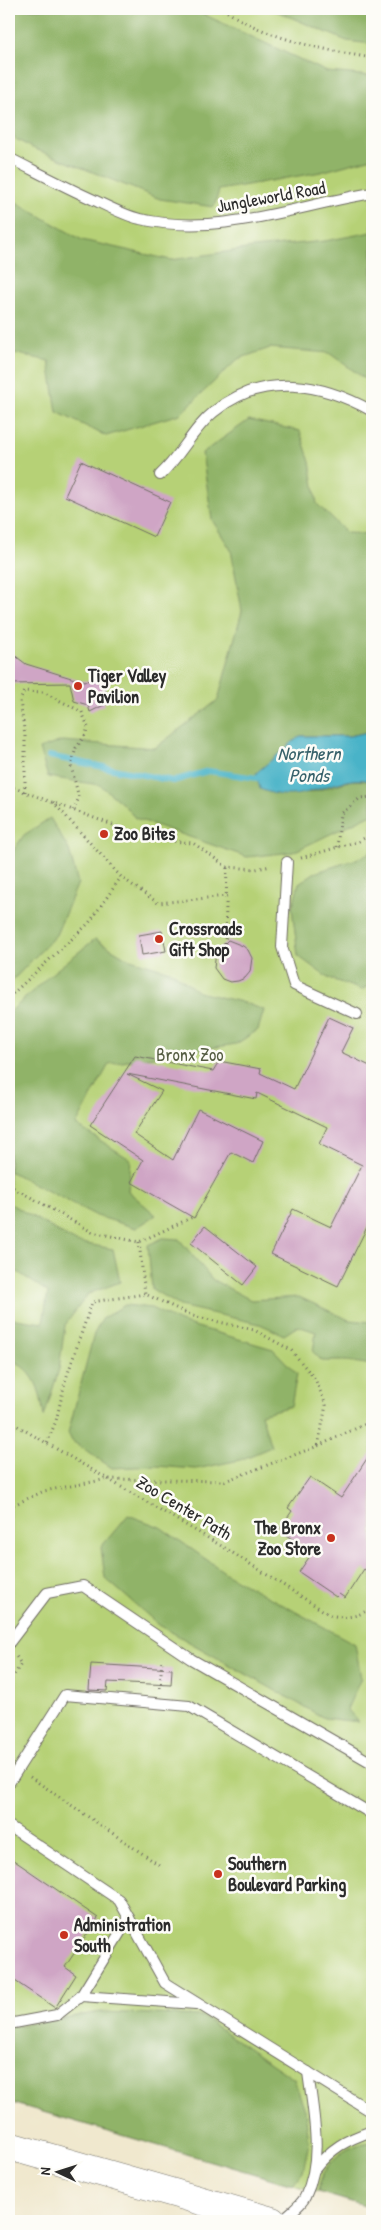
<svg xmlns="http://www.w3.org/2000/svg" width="381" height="2230" viewBox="0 0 381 2230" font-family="'Patrick Hand',sans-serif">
<rect width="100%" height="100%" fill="#fdfcf7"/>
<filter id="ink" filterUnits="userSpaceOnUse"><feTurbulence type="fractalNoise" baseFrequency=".02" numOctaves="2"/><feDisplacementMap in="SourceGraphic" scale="10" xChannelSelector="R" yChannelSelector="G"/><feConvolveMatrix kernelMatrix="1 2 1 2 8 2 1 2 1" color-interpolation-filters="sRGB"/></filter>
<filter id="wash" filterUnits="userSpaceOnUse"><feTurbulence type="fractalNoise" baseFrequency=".0096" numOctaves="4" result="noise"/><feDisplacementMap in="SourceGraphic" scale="20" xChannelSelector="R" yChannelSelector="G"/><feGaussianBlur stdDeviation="1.12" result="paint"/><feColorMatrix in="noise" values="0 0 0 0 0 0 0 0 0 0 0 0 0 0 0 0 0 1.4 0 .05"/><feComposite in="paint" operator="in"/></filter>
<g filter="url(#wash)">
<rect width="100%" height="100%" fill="#f0e8ce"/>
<path fill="#b6d176" stroke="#707e50" d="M9,9H372V2208L9,2102Z"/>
<g fill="#90b367" stroke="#5e6f49">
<path d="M9,9H197L203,14L327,72L372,76V158L321,172L219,190L214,207L160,199L30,147L9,135Z"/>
<path d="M271,9H372V44L347,41Z"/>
<path d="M9,198L82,240L171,260L253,248L325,241L372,232V384L329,353L270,348L238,359L180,414L106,436L57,412L49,361L9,352Z"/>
<path d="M249,420L300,431L310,462L317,504L347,533L372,534V731L350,736H300L309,793L352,780L372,781V814L293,852L247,857L135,818L124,805L100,785L48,777L39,749L62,741L155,748L218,700L242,611L231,550L212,520L202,453Z"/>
<path d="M50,818L69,850L78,883L56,935L9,984V857L24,835Z"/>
<path d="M372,851V983L362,990L328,978L298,956L292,908L299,883L314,873L363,857Z"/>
<path d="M95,939L127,958L173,972L198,992L242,1002L264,1010L258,1030L236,1044L109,1064L76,1125L131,1160L128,1191L156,1215L136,1228L97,1216L9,1171V1013L50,975Z"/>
<path d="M9,1203L76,1242L113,1249L120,1282L88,1294L65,1325L59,1369L44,1417C39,1385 37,1375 9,1357V1318L43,1323L48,1292L10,1267Z"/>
<path d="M163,1238L179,1239L213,1280L251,1300L299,1297L349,1320L372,1322V1365L347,1361H322L313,1352L316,1332L298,1326L284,1335L260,1324L180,1306L152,1289L148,1245Z"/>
<path d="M125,1305L151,1308L180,1322L273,1349L297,1374L291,1406L261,1414L271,1447L240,1460L196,1469L156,1466L112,1468L72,1441L68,1433L94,1334L103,1318Z"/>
<path d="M128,1515L160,1527L230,1576L355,1644L361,1678L347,1709L359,1722L324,1718L159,1625L105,1578L101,1547Z"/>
<path d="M101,2012L201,2016L294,2079L305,2110L309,2142L303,2172L293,2185L9,2102V2027Z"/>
<path d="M372,2142V2208L318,2192C321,2164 344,2145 372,2142Z"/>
</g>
<path fill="#4ab3c8" stroke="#3a6f7a" d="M372,731V781C366,780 359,779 352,780C317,785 298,805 260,789L256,773L300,736H350Z"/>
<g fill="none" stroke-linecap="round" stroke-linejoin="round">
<path stroke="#4ab3c8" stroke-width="6" d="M49,756L173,781L208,771L257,778L265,777"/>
</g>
<g id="blocks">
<g fill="#cfa5c5">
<path d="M81,461L170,502L154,537L65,496Z"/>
<path d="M9,651L26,664L81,681L98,680L106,691L104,705L90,712L88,705L74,701L70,683L9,684Z"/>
<path d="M162,931L166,951L142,955L139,935Z"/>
<path d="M228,940L243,946L248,950L252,958L250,972L245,978L238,981L230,982L222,979L214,968L216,952Z"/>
<path d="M329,1017L353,1028L341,1052L372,1067V1217L338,1286L271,1254L293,1209L331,1227L362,1165L319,1144L327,1127L257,1093L256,1099L127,1074L162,1091L134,1134L173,1160L198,1109L263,1141L253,1163L231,1152L194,1218L131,1182L143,1160L90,1125L135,1056L213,1071L219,1061L261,1069L260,1073L294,1089Z"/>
<path d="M205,1226L257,1267L243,1285L191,1243Z"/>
<path d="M372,1451V1574L364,1569L345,1598L339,1594L336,1597L299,1572L312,1553L279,1530L292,1511L288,1508L310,1477L341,1498Z"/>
<path d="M91,1664L172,1669L171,1685L108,1682L107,1691L89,1690Z"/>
<path d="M9,1857L98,1918L65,1967L76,1975L55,2008L9,1977Z"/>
</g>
</g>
</g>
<g filter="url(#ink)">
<use href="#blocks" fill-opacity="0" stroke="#706d64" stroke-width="1"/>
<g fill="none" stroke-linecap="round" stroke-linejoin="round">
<defs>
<g id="service">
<path d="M9,158C37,172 65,187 94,200C109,207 124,215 140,219C220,237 294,206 372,193"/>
<path d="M160,475C181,456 193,428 215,411C263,372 322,383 372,411"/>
<path d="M287,862L282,947L294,985L357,1014"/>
<path d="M9,1643L47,1593L83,1586L191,1659L372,1763"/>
<path d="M9,1783L65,1695L189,1706L372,1814"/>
<path d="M9,1826L119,1900L165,1983L372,2112"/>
<path d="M81,1996L196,2004"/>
<path d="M9,2024L57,2015L81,1996L129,1918"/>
<path d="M314,2170C331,2148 346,2140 372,2131"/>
<path d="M281,2221C288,2214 301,2206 305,2197C324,2158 313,2113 308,2072"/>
</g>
<path id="secondary" d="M9,2146L272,2221"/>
</defs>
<use href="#service" stroke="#706d64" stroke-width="12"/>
<use href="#secondary" stroke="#706d64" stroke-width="29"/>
<g stroke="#706d64" stroke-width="3" stroke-dasharray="1 4" stroke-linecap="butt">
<path d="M223,9C267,39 320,49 372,58"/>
<path d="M9,786L150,839L193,843L227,867L256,869L271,866"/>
<path d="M25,792V736L20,701L24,691L43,692L82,712L88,727L86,734L76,748L71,766L79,798L73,810"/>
<path d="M53,802L121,877L158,903L227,896"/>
<path d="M337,847L341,814L360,798L372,797"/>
<path d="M301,858L359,841L372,834"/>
<path d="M225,944L227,867"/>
<path d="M9,997L89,923L121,877"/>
<path d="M9,1185L92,1232L139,1242L195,1216"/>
<path d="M139,1242L145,1294"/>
<path d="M9,1421L225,1548L330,1615C346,1619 359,1617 372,1607"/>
<path d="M47,1443L56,1421L65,1382L92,1302L145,1294L193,1316L254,1330L291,1350L315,1379L326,1405L318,1446"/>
<path d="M9,1507L44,1491L108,1479L225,1481L318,1446L372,1421"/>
<path d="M9,1683L21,1664L16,1656"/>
<path d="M160,1688L162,1659"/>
<path d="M30,1777L162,1867"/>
</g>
<use href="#service" stroke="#fff" stroke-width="10"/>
<use href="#secondary" stroke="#fff" stroke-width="28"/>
</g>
</g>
<g fill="#c8321e" stroke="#fdfcf7" stroke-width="2">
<circle cx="78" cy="686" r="5"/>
<circle cx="104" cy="834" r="5"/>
<circle cx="159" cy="939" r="5"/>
<circle cx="331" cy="1538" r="5"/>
<circle cx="218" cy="1874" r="5"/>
<circle cx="64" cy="1935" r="5"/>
</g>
<g text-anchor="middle" stroke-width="5" stroke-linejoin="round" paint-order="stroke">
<g font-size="18" fill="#2b2b2b" stroke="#fdfcf7">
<text transform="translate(271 197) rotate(-10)" y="6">Jungleworld Road</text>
<text transform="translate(184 1508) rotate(31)" y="6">Zoo Center Path</text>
</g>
<g font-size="18" font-weight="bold" fill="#2b2b2b" stroke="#fdfcf7" text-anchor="start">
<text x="88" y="682">Tiger Valley<tspan x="88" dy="21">Pavilion</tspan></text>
<text x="114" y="840">Zoo Bites</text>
<text x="169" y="935">Crossroads<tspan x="169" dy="21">Gift Shop</tspan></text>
<text x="321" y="1534" text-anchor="end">The Bronx<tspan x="321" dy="21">Zoo Store</tspan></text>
<text x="228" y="1870">Southern<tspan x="228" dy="21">Boulevard Parking</tspan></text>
<text x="74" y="1931">Administration<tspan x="74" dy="21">South</tspan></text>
</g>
<g font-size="18" fill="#555d42" stroke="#fdfcf7">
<text x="190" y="1061">Bronx Zoo</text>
</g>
<g font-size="19" font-style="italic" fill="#37616a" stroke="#fdfcf7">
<text x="309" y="760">Northern<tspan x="309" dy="22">Ponds</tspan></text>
</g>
</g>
<rect width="381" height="2230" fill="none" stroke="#fdfcf7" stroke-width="30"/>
<g transform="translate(58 2172) rotate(274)" stroke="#fdfcf7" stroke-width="4" paint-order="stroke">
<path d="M0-4L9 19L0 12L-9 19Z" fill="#2b2b2b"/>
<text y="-8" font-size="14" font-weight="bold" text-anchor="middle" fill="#2b2b2b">N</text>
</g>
</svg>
